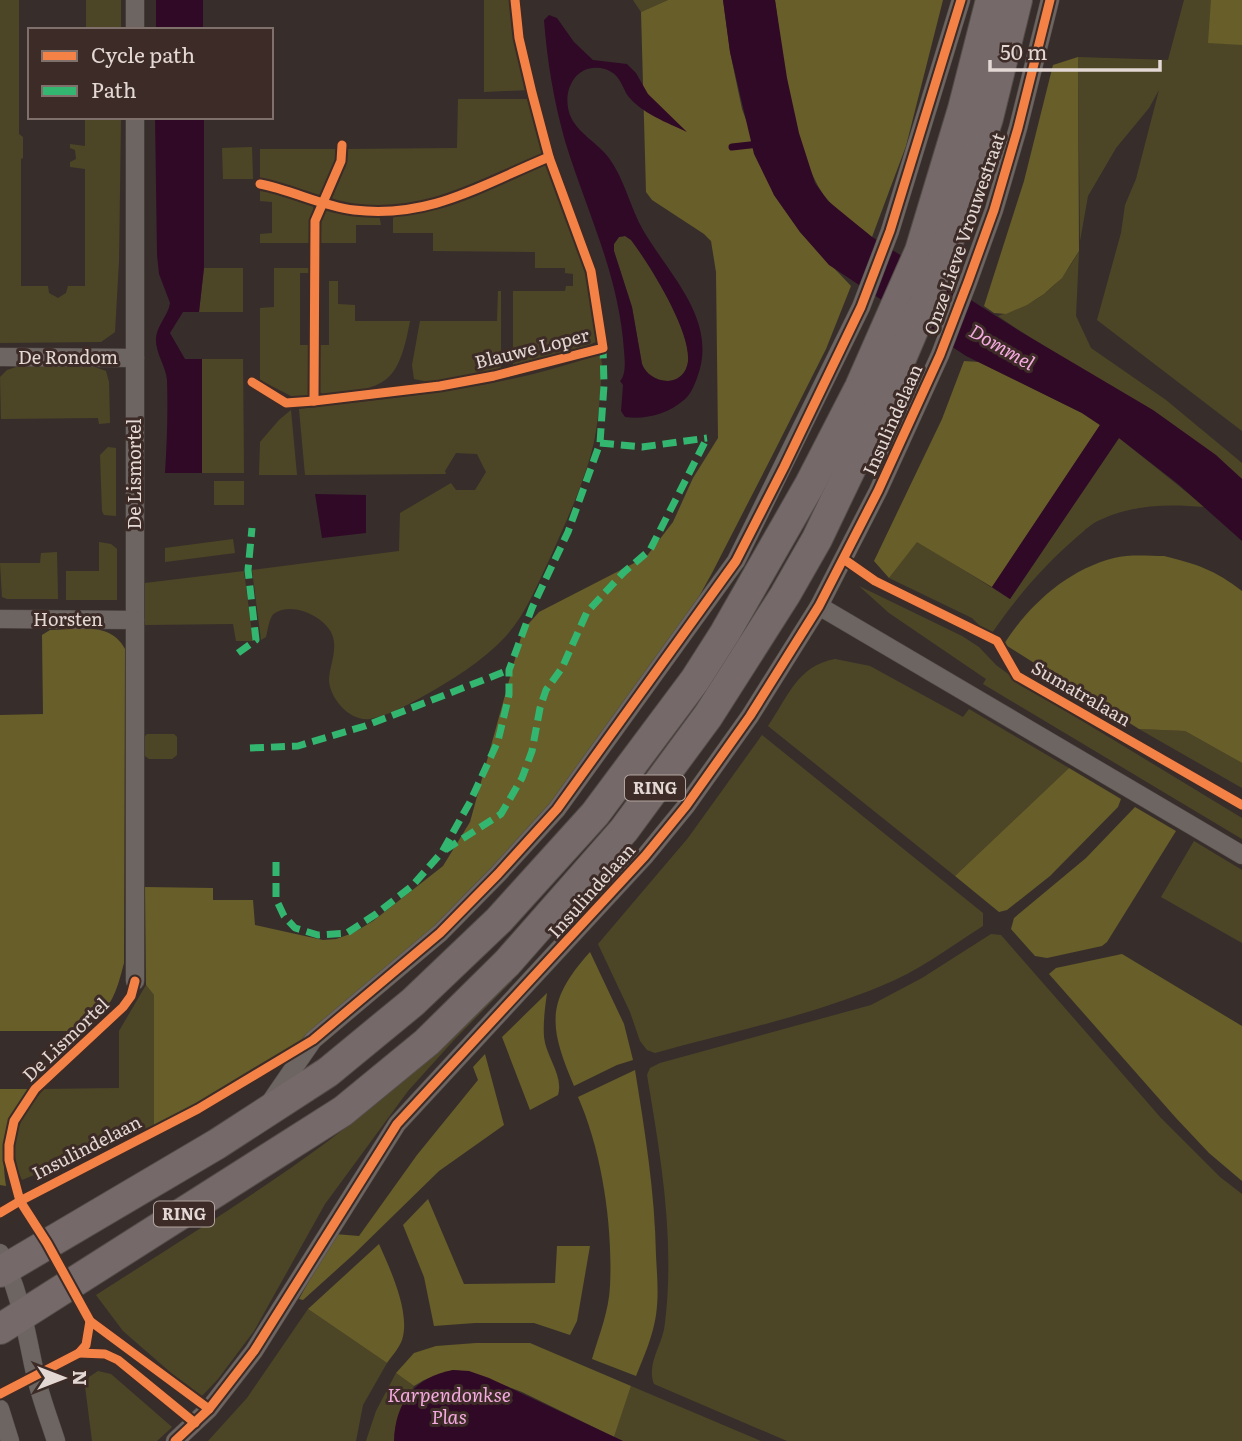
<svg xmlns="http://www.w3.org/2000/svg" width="1242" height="1441" viewBox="0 0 1242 1441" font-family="Literata,serif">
<rect width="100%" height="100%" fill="#372e2b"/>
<g fill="#4d4626">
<path d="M0,0H19V134L23,137V158L21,159V286H48L49,293L58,298L66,293L68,286H85V169L70,167V162L76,159L75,150L70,148V144L85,146V117H121L119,261L115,332L101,342L0,343Z"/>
<rect x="86" y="0" width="35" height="30"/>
<path d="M484,0H512L517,47L529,90L484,92Z"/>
<path d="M633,0H668L641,12Z"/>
<path d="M1184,0H1242V431L1097,320L1121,233L1125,205L1136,179L1159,90L1149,108L1116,148L1088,196L1080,241L1078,57L1168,60Z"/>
<path d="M458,99H530L543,152L541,155C485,181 428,214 364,205C353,204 341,204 332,198L346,165V149L457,148Z"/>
<path d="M252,147L253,179H223L222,148Z"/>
<path d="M260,149H338C336,167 330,180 320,196L316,197L282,184L260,181Z"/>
<path d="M547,164L583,262L599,335L596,342L575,351L513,367V291H565L566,286H573V274L565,273V268H535V252L433,251V233H393V218C402,210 418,212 430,210C467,202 502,180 537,166Z"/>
<path d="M260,191L279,193L313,204L314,212L309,243H260V234L272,233V202L260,201Z"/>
<path d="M325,210L379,215L381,225H356V243H318L320,221Z"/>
<path d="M625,236L631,240C648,262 697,338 687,366C680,389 649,383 642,364L632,307L614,251V244L619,237Z"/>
<path d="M1079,251L1076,316L1091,348L1166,400L1242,463V479C1168,412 1079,372 998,316C1038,303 1059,288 1079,251Z"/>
<path d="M204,268H243V312H199Z"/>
<path d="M274,268H311V273H300V345H311V388L307,397L291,396L260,380V308L274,307Z"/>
<path d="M329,281H338V304L355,305V321H410C398,385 386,388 325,395L319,392L318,345H329Z"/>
<path d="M498,291H501V370L429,382L414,379L412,365L420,321H497Z"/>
<path d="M597,355L601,357L602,365C600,394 599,425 591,454C581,490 565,524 550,558C537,585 526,614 506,636C483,661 449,682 420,698C406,706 386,716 370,719C350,722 329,698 329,679C330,665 337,651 333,637C328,618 293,601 275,613C269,616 268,630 266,637L261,640L252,570L399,551L400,513L451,483L456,490H475L486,472L477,454L456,453L445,471L446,474L305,475L299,409C399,397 502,389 597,355Z"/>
<path d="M202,359H243L244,473H202Z"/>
<path d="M19,366L95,367L106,371L109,382L110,423L99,424L98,418L1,419L0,377L7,370Z"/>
<path d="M291,410L297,475H259L260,442L279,420Z"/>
<path d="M1119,438L1205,507C1168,504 1134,504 1100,520C1092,523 1085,530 1078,536C1044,565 1015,599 990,636L972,618L889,578L917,541L1010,599Z"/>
<path d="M108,447L116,448V516L104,515L102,511L100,455Z"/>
<rect x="214" y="481" width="30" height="24"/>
<path d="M233,539L235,553L165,562V548Z"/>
<path d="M99,542L111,544L117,549V600H66V571H99Z"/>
<path d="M57,552L58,599H7L2,597L0,563H40L41,553Z"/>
<path d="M244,571L253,641H236L233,624L145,625V583Z"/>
<path d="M859,586L962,636L979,647L996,665L1023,685L1242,818V839L983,684L986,679L889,613Z"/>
<path d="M835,659L870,666L963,717L969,709L1069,768L955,876L768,726C788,697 797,666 835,659Z"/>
<path d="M1139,729L1185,731L1242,763V788Z"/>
<path d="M147,734H174L177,737V755L172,759H149L145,756V736Z"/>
<path d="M762,735L983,913V926C950,947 917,972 881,986C809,1016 731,1032 655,1053L647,1050L640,1041L630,1012L598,944L688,838Z"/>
<path d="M1194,841L1242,870V943L1161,897Z"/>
<path d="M991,934L1001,935L1161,1118L1220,1177L1242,1194V1441H787L654,1384C646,1363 663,1345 665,1323C675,1239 661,1158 647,1075L650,1068L660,1063L871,1005L922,978Z"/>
<path d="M509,977L512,981L454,1040L408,1091L325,1204L254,1331L218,1379L200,1398L123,1331L96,1295C197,1230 302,1167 394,1089C435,1055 471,1015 509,977Z"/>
<path d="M146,985L154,995V1125L22,1180C5,1143 19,1118 44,1089L119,1088V1031Z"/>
<path d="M308,1309L387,1363L363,1405L356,1441H208L247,1398Z"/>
<path d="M98,1371L111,1374L172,1427L170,1429L157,1441H92L85,1386L89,1377Z"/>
<path d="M396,1373L414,1386C404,1404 395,1420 394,1441H366L376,1411Z"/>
<path d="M631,1386L761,1441H623L614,1437Z"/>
</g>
<g fill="#685e29">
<path d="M668,0H723L730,52L742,109L774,195L800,232L851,286L826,349L771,458L712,573L640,703L488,884L315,1037L261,1074L230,1091L154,1125V995L146,985L145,887L213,888V900H253L255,925L323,940L336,939L353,933L373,921L443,866L470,822L523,630L539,612L646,557L673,522L693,478L718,438L716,272L711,241L704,234L652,200L646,192L641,12Z"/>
<path d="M775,0H943L906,146L872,237C858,225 839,213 827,199C794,158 782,53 775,0Z"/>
<path d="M1211,0H1242V45L1208,43Z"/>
<path d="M1078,57L1079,251L1062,278L1044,294L1027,305L1006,314L994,313L984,306L1024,181L1053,65Z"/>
<path d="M964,361L979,362L1082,413L1100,425L992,587L917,542L889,578L874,561L942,419Z"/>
<path d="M1164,556C1197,564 1215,570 1242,591V763L1185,731L1139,729L1004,644C1029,605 1067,570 1114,558C1130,554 1148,556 1164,556Z"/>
<path d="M50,630C78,630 110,621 125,649L124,963C115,998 111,1007 84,1031H0V715L43,714L42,635Z"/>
<path d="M1069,768L1121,799L1118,807L1050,876L1007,910L999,912L955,876Z"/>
<path d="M1135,807L1176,831L1107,942L1102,946L1047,958L1035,956L1011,929L1014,918L1086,858Z"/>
<path d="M590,952L624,1024L633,1060L617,1065L574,1086C549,1027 545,1002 590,952Z"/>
<path d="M1122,954L1242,1026V1181L1209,1153L1176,1118L1049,974L1056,968Z"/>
<path d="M547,993C545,1008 543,1022 544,1037C546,1057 564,1076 558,1095L530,1110L502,1037Z"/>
<path d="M485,1054L504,1125L439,1171L354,1254L303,1300L299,1299L335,1234L359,1236L417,1155L478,1080L473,1067Z"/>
<path d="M635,1070C645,1132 655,1193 656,1256C657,1275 659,1295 656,1315C653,1336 644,1356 636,1376L592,1359C599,1335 609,1311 610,1286C613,1226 602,1151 578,1097Z"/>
<path d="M0,1089H28C5,1127 0,1141 6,1186L0,1185Z"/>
<path d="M428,1199L464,1284L555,1283L557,1246H590L577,1321L570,1335L534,1323H475L434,1326L424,1277L403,1225Z"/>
<path d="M379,1244C390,1269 411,1313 402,1340C399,1348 392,1356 387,1363L308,1309Z"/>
<path d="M476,1343H530L631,1386L614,1437L522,1392L469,1372L453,1370L424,1380L414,1386L396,1373L414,1353L436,1346Z"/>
</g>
<g fill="#300927" fill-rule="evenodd">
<rect x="156" y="0" width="47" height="30"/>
<path d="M723,0H775L787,78L799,133L815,183L828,201L872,237L1021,332L1153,410L1216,455L1242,479V541L1178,484L1119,438L1010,599L992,587L1100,425L1082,413L966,356L829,265L800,232L774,195L754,154L730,52Z"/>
<path d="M549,15L557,18L574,42L593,60L627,64L636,73L648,94L687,132C668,123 641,113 628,96C621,85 620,74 605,69C576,61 561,91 570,115C577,133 598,143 609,158C625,180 630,207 643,230C670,276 719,321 697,378C694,386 691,394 684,400C668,414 645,420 625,417L621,411L623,385L620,381C626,375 625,361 624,351C619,274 587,213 565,141C554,102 547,61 544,20ZM625,236L631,240C648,262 696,338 687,366C680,389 649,383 642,364L632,307L614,251V244L619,237Z"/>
<path d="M155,117H204V268L199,312H183L170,333L185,359H202V473H165C167,442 168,411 167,380C166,366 155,353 156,338C157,325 168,316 170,303L159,274L157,255Z"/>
<path d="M315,494L366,495V533L322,538Z"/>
<path d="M453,1370L469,1371L489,1378L623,1441H394C395,1402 415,1377 453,1370Z"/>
</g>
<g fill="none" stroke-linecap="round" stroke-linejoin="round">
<path stroke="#300927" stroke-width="7" d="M732,147L759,144"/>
<defs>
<g id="minor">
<path d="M135,0V30"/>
<path d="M135,117V981"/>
<path d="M0,357L135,358"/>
<path d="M819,606L1242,855"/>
<path d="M0,619L135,620"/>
<path d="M271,1101L313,1040L440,933L498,874L557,809L736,561L861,307L890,231L961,0"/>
<path d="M0,1253C20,1290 26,1332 35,1373C40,1396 49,1419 56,1441"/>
<path d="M0,1409L10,1441"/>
<path d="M175,1441L209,1409L254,1351L397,1124L645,856L686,806L750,716L819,606L878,491L940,355L968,282L994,210L1018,128L1050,0"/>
</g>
<g id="primary">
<path d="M0,1272L217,1144L328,1072L413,1002L499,920L595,814L695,680L725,633L809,486L860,387L920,251L963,109L991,0"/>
<path d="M0,1329L343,1111L427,1042L507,963L624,830L708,716L785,595L817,539L883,401L941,264L988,118L1017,0"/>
</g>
</defs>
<use href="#minor" stroke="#554d4a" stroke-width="19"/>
<use href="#primary" stroke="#554d4a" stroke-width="32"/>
<use href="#minor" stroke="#6d6562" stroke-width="18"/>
<use href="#primary" stroke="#756a69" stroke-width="30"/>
<g stroke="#33b770" stroke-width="7" stroke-dasharray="14 7" stroke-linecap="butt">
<path d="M600,443L642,447L707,438"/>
<path d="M238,653L256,640L248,570L252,528"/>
<path d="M250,748L298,746L365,726L509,670"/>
<path d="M445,850L501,814L522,778L532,751L540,708L546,690L562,668L587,612L624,572L650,550L707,438"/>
<path d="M276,862V899L284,916L295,928L318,935L347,933L376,914L412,886L442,852L470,802L498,741L509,695V670L532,608L568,532L600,443L604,385L603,348"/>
</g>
<defs>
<g id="cycleway">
<path d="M260,184C292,190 321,206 354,210C430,219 481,185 549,157"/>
<path d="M252,382L286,403L314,401L440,386L494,376L603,348L591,271L549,157L532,93L519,38L515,0"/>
<path d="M314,401L315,221L341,161L342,145"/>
<path d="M845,560L875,581L997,641L1017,676L1242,805"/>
<path d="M135,981L131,996L123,1007L35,1089L14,1121L9,1145V1160L20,1201L47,1243L90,1321L209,1409"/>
<path d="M0,1213L20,1201L198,1109L313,1040L440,933L498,874L557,809L736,561L784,467L861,307L890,231L961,0"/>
<path d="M79,1353L105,1354L118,1360L195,1423"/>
<path d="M0,1394L79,1353L86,1345L90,1321"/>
<path d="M175,1441L209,1409L254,1351L397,1124L645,856L686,806L750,716L819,606L878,491L940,355L968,282L994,210L1018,128L1050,0"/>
</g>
</defs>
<use href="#cycleway" stroke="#3c2b26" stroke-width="13"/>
<use href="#cycleway" stroke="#f48246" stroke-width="9"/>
</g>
<g text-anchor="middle" stroke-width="6" stroke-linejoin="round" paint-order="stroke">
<g fill="#3c2b26" stroke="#b2a4a0" stroke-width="2">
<rect x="625" y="775.5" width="60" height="25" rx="5"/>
<rect x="154" y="1201.5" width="60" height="25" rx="5"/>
</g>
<g font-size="16" font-weight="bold" fill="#e4d8d5">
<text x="655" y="794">RING</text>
<text x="184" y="1220">RING</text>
</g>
<g font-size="18" fill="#e4d8d5" stroke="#3c2b26">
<text transform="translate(965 234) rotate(-71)" y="6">Onze Lieve Vrouwestraat</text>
<text transform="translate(532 349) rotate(-14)" y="6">Blauwe Loper</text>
<text x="68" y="364">De Rondom</text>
<text transform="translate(893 420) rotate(-66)" y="6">Insulindelaan</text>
<text transform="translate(135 474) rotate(-90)" y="6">De Lismortel</text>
<text x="68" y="626">Horsten</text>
<text transform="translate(1081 694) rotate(30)" y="6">Sumatralaan</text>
<text transform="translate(592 891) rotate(-48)" y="6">Insulindelaan</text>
<text transform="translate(66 1040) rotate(-44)" y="6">De Lismortel</text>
<text transform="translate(87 1148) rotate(-27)" y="6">Insulindelaan</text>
</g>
<g font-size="19" font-style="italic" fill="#f5aae0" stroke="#3c2b26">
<text transform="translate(1002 347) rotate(30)" y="7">Dommel</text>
<text x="449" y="1402">Karpendonkse<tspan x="449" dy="22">Plas</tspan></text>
</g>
</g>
<rect x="28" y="28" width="245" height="91" fill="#3c2b26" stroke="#7f706c" stroke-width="2"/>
<rect x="42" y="51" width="35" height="10" fill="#f48246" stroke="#7f706c" stroke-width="2"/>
<text x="91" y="63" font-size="21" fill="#e4d8d5">Cycle path</text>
<rect x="42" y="86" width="35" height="10" fill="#33b770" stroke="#7f706c" stroke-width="2"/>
<text x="91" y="98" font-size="21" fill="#e4d8d5">Path</text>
<g transform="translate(63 1378) rotate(90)" stroke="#3c2b26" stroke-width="5" paint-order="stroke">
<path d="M0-5L12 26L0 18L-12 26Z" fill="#e4d8d5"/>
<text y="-10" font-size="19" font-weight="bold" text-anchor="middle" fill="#e4d8d5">N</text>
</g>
<path d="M990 60v10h170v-10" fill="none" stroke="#e4d8d5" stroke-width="3.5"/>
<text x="1000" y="60" font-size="21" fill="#e4d8d5" stroke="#3c2b26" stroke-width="5" paint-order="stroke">50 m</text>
</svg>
